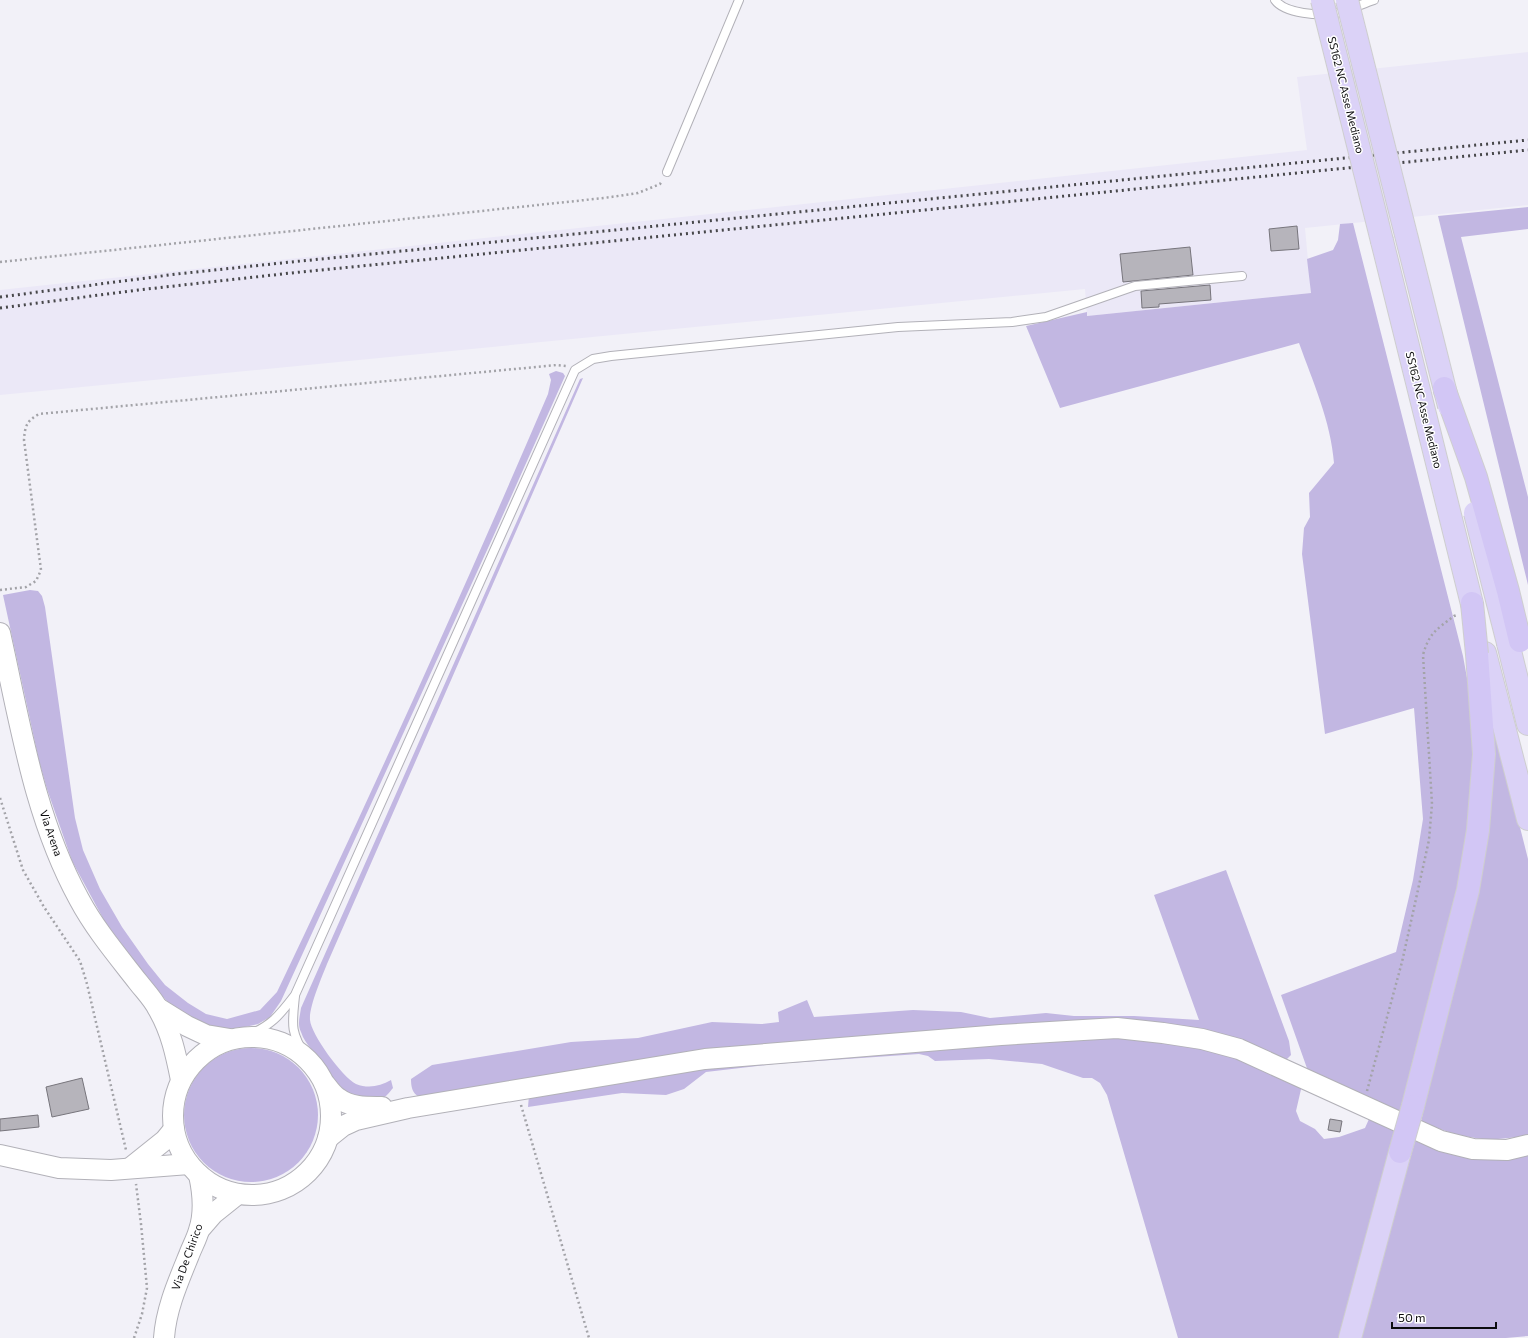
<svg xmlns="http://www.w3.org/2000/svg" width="1528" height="1338" viewBox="0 0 1528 1338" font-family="Commissioner,sans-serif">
<rect width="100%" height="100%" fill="#f2f1f8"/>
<path fill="#ebe8f7" d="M1528,52V205L1305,228L1311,293L1087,316L1085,289L0,395V290L1307,150L1297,77Z"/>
<g fill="#c2b7e2">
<path d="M1528,207V229L1461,237L1528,497V585L1438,216Z"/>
<path d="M1353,223L1463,656L1469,689L1475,728L1474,793L1466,857L1419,1057L1399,1112L1308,1071L1281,995L1396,952L1413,880L1423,819L1414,708L1325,734L1302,554L1304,528L1310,517L1309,493L1334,463C1331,422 1313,382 1299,343L1060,408L1026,326L1087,312V316L1311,293L1307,259L1333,250L1338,240L1340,224Z"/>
<path d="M556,371L563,373L565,376L493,537L281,1001L270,1017L258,1024L245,1027L225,1029L195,1023L174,1009L153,986L105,922L72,861L47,789L39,761L3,595L30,590L38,591L42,596L45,607L75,818L83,850L100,889L122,927L148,964L165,985L188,1003L206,1014L227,1019L260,1010L277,992C371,795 462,595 548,394L551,380L549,374Z"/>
<path d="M583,378L327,964C322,977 309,1006 310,1020C311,1034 342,1077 356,1084C369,1089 380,1086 391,1080L393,1088C389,1093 385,1098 379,1100C369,1103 349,1098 341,1090C334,1083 330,1073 324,1065C317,1054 305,1045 301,1032C297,1024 300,1016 301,1008L580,379Z"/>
<path d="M1495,729L1528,859V1136L1488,1140L1457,1135L1421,1122L1434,1058L1491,731Z"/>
<path d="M1226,870L1289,1041L1291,1055L1287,1059L1284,1060L1115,1021L419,1097C412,1093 411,1086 411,1079L432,1065L571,1042L638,1038L712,1022L761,1024L779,1022L778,1012L807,1000L814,1017L913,1010L961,1012L990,1018L1046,1013L1074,1016H1134L1199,1020L1154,895Z"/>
<path d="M1122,1037L1209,1047L1302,1085L1296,1111L1300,1121L1315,1129L1324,1139L1339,1137L1365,1128L1369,1119L1398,1132L1344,1338H1178L1107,1095L1100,1083L1092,1078H1083L1042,1064L989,1059L935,1061L928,1056L919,1054L774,1064L706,1072L684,1089L666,1095L622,1093L528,1107L529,1095L741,1061Z"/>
<circle cx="251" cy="1115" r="67"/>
<path d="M1415,1141L1448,1153H1528V1336L1506,1338H1360Z"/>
</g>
<g fill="#b6b4bb" stroke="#77757c">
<path d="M1297,226L1299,249L1271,251L1269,229Z"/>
<path d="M1190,247L1193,275L1123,282L1120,254Z"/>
<path d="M1210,285L1211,300L1159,304V307L1142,308L1141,291Z"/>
<path d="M82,1078L89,1109L52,1117L46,1087Z"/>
<path d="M38,1115L39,1127L0,1131V1119Z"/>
<path d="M1330,1119L1342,1121L1340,1132L1328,1130Z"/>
</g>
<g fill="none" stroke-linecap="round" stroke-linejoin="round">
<defs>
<g id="service">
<path d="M1275,0C1285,14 1320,16 1336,13C1349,10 1362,4 1374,0"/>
<path d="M667,172L739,0"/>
<path d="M295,996C292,1025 290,1031 306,1057"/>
<path d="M246,1036C271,1026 279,1016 295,995L575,370L593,359L611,356L898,327L1012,322L1046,317L1135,286L1242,276"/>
</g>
<g id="tertiary">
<path d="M0,633C20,722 34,817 79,899C95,929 117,955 138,982C145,991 153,999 158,1009C171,1031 176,1055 181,1080"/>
<path d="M158,1008L187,1026L206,1035L230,1039"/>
<circle cx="252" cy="1116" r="79"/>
<path d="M325,1084C329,1089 333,1095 338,1098C351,1108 368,1107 382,1107"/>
<path d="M328,1138L343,1126L356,1120L408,1108L705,1059L1001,1035L1117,1028L1163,1033L1202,1039L1239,1049L1441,1141L1473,1149L1507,1150L1528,1145"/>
<path d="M0,1155L59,1168L111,1170L189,1164"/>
<path d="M130,1168L165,1140L174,1129"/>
<path d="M200,1229L213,1214L238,1194"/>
<path d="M164,1338C166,1309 178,1282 189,1255C192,1247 197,1238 199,1230C205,1212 203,1193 199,1175"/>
</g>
<g id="trunk">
<path d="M1382,241L1472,604"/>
<path d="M1508,643L1528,724"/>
<path d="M1485,653L1528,819"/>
<path d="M1350,1338L1400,1152"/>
</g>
<path id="motorway" d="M1413,1106L1468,890L1478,830L1484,754L1477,654"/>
</defs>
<use href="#service" stroke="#b2b1b8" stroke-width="10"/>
<use href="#tertiary" stroke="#b2b1b8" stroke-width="22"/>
<use href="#trunk" stroke="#cececf" stroke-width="24"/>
<use href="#motorway" stroke="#cececf" stroke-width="24"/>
<g stroke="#a3a3a8" stroke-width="2.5" stroke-dasharray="2 3" stroke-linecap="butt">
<path d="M0,262L604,198L638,193L660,184L662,181"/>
<path d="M0,590L26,587L36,581L41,570L24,440C25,425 27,421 39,414L557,365L566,366"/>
<path d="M0,798L23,870L44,907L80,961L87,984L126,1150"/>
<path d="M1367,1091L1402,962L1429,840L1432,804L1423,655C1429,633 1436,630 1454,616L1457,615"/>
<path d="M521,1105L589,1338"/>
<path d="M134,1338L142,1314L147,1288L141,1224L136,1184"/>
</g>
<use href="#service" stroke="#fff" stroke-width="8"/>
<use href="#tertiary" stroke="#fff" stroke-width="20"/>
<use href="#trunk" stroke="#dbd2f7" stroke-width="22"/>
<use href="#motorway" stroke="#d2c6f5" stroke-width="22"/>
<g stroke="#47474a" stroke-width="3" stroke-dasharray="2 4" stroke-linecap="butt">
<path d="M0,297L177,274L291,262L1528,140"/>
<path d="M0,308L138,290L291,273L1528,150"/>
</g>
<defs>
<g id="trunk-bridge">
<path d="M1322,0L1382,241"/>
<path d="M1347,0L1449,406"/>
<path d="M1475,513L1508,643"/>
</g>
<g id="motorway-bridge">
<path d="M1444,388L1476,477L1508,591L1520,641"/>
<path d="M1472,603L1477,654"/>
<path d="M1400,1152L1413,1106"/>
</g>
</defs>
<use href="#trunk-bridge" stroke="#cececf" stroke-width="24" stroke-linecap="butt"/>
<use href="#motorway-bridge" stroke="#cececf" stroke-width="24" stroke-linecap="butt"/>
<use href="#trunk-bridge" stroke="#dbd2f7" stroke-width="22"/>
<use href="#motorway-bridge" stroke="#d2c6f5" stroke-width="22"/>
</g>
<g text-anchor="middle" stroke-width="3" stroke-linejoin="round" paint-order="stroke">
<g font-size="11" fill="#0c0c0e" stroke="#fff">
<text transform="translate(1346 95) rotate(76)" y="4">SS162 NC Asse Mediano</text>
<text transform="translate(1424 410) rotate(76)" y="4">SS162 NC Asse Mediano</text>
<text transform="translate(51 833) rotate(71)" y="4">Via Arena</text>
<text transform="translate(187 1257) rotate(-70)" y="4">Via De Chirico</text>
</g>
</g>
<path d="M1392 1322v6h104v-6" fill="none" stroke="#0c0c0e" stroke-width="2"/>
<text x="1398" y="1322" font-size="12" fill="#0c0c0e" stroke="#ffffff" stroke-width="3" paint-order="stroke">50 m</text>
</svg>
